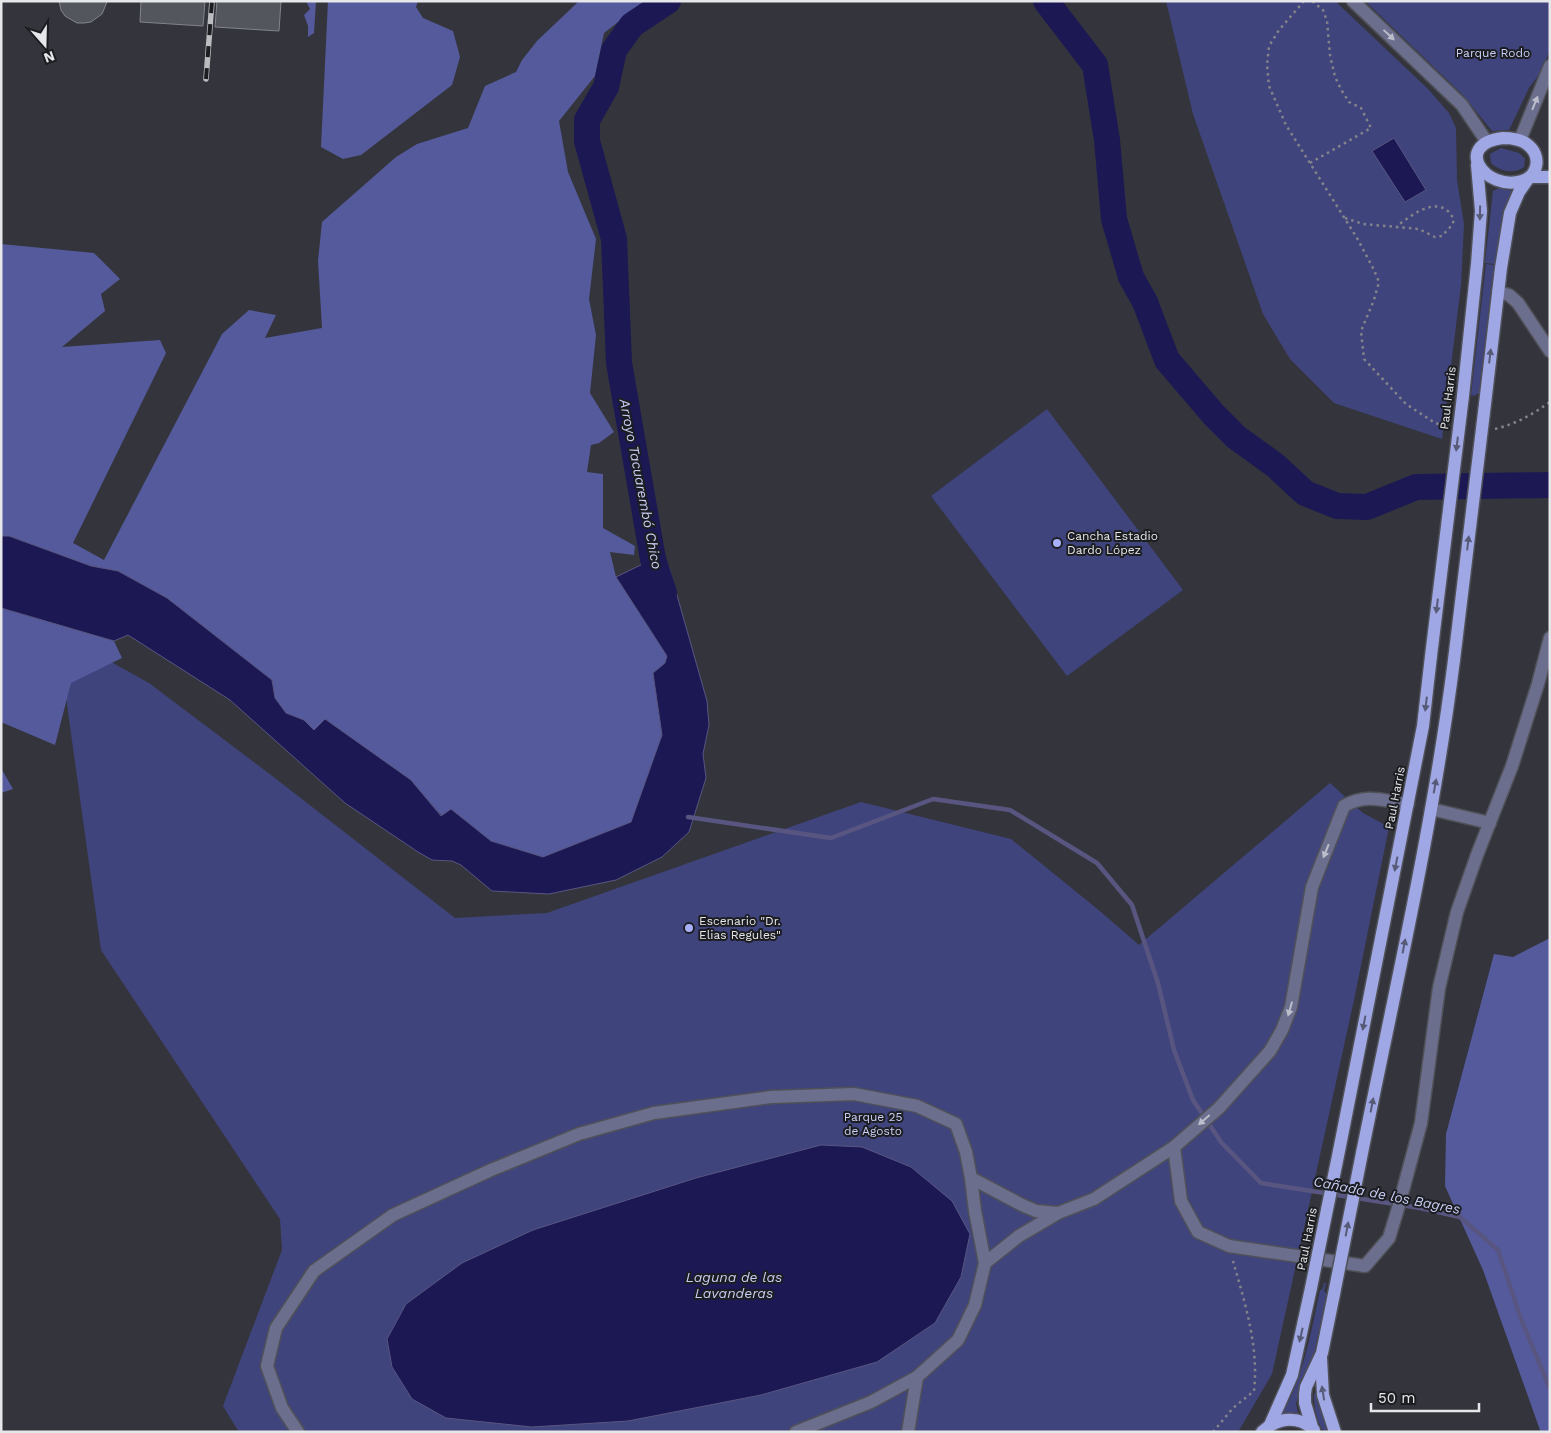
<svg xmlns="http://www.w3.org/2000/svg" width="1551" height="1433" viewBox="0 0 1551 1433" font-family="'Work Sans',sans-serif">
<rect width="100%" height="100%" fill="#34353c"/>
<g fill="#40447d">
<path d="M1166,1H1335L1428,89L1449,113L1456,128L1457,180L1464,224L1461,285L1442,439L1334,403L1290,359L1263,314L1193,114Z"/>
<path d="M1365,1H1550V50L1541,72L1529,88L1509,130L1492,131L1463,95Z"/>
<path d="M1501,148L1519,153L1525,159L1524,167C1513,175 1500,171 1491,163L1490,154Z"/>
<path d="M1499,188L1513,191L1503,211L1495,264L1485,263L1493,191Z"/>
<path d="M1486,264L1494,265L1479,394H1476L1475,396L1471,395Z"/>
<path d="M1047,409L1183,590L1067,676L931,496Z"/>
<path d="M57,632L149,683L271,775L455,918L547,913L861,802L1011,839L1101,912L1139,945L1330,783L1363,813L1389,827L1354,1000L1272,1374L1238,1432H239L223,1406L282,1250L280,1219L101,950Z"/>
<path d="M1324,1283H1326L1324,1292L1327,1293L1315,1350L1296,1403L1298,1414H1282C1304,1376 1311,1332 1320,1290H1322Z"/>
<path d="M1317,1392L1331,1432H1324C1316,1421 1314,1407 1314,1394Z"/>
</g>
<g fill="#555a9c">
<path d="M306,1H316L314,33L308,37V26L304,15L310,9Z"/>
<path d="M328,1H418L416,7L423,18L453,31L460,57L452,85L361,155L343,159L321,147Z"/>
<path d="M579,1H645L604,33L595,76L559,121L568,172L596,239L589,299L596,335L590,393L614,432L599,443L591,445L587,472L603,474V528L635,546L634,555L610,552L616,577L667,656L665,663L653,674L662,735L631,823L543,857L491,841L451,809L442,816L410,780L325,719L314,730L304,720L286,714L275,698L272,680L167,598L118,571L91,566L9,536H1V244L94,253L120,279L101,294L105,311L62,347L160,340L166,353L73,543L104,560L222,334L249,310L276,315L265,338L322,328L318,261L322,222L396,157L417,144L468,128L485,86L516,72L522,60L537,41Z"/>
<path d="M1,608L114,641L122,658L71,683L55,745L1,722Z"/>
<path d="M1,768L13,789L1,793Z"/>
<path d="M1550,938V1432H1539L1540,1430L1483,1270L1445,1186L1446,1134L1494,954L1513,957Z"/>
</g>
<g fill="#1b1854" stroke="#585681">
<path d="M1394,138L1426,190L1405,202L1372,151Z"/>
<path d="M1,536H9L91,566L118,571L167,598L272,680L275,698L286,713L304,720L314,730L325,719L411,780L441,816L451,809L491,841L543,857L631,822L662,735L653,673L665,663L667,656L616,577L653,559L669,567L707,701L709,725L703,754L706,778L689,832L662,857L616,880L549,894L492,891L461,865L452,861L432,860L418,852L345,803L230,700L128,635L114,641L1,608Z"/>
<path d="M821,1145L862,1147L911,1167L952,1201L970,1234L961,1277L935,1323L877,1362L761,1395L628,1421L532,1427L446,1418L412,1399L392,1367L387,1339L406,1304L462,1263L533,1230L696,1178Z"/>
</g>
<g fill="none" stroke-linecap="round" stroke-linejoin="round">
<path stroke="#585681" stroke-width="4.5" d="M688,817L831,838L933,799L1010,810L1097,863L1132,905L1158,983L1174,1050L1193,1100L1221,1142L1261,1183L1420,1208L1460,1217L1498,1250L1521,1319L1550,1389"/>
<g stroke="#1b1854" stroke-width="26">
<path d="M1046,1L1095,65L1107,140L1114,219L1131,277L1145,302L1167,360L1214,415L1236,437L1276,466L1305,493L1337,506L1367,507L1416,487L1550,485"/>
<path d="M664,593L653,559L619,363L614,239L587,141V120L606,87L614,50L632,25L668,1"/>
</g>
</g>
<g fill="#54565e" stroke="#82848c">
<path d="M59,1H107V2L102,14L91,22L84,23H77L65,16L61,10Z"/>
<path d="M141,1H205L203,26L140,22Z"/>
<path d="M217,1H281L279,31L215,27Z"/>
</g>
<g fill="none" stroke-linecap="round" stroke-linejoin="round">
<defs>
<g id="minor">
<path d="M1353,1L1462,105L1487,142"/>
<path d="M1520,140L1550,66"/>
<path d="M1498,292L1509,295L1518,303L1550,351"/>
<path d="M1431,809L1490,823"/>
<path d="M1174,1147L1181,1201L1198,1232L1229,1246L1365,1266L1389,1238L1399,1205L1421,1123L1439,988L1457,912L1477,855L1512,766L1538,684L1550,638"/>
<path d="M971,1178L1022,1205L1036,1211L1058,1213"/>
<path d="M985,1263L1019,1236L1058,1213L1094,1199L1174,1147L1219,1108L1270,1051L1282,1030L1291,1007L1312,887L1344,806C1366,793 1385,801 1408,804"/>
<path d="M298,1432L282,1408L267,1366L276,1328L314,1271L393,1215L491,1170L579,1134L654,1113L771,1097L854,1094L917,1106L956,1124L966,1152L971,1178L975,1211L985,1263L975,1305L958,1340L917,1377L871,1402L796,1432"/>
<path d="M908,1432L917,1377"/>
</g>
<g id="major">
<path d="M1503,138C1512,138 1521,139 1528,145C1542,156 1538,176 1522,181C1485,192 1452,144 1503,138Z"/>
<path d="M1531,177H1550"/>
<path d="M1463,396L1477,264L1481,211L1477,165"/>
<path d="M1485,404L1501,268L1510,213L1519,192L1528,179"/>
<path d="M1339,1151L1423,726L1431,656"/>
<path d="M1362,1153C1395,989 1433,826 1454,660"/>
<path d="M1321,1358L1323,1395L1335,1432"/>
<path d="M1270,1425L1292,1375L1311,1288"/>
<path d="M1312,1427L1305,1403V1394L1306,1387L1322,1353L1334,1294"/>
<path d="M1262,1432C1277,1418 1298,1414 1314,1430"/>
</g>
</defs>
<use href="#minor" stroke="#505158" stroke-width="15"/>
<use href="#major" stroke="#505158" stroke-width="15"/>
<g stroke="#83848a" stroke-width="2.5" stroke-dasharray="2.5 4" stroke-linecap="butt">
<path d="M1304,1L1279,30L1269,46L1267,65L1269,86L1286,125L1357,238L1374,270L1379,282L1374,300L1361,331L1364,359L1406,404L1435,423L1446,426"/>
<path d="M1310,163L1371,128L1361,108L1349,102L1342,91L1335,77L1330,55L1327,21L1323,10L1312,1"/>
<path d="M1345,218L1363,224L1419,229L1435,237L1442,236L1452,225L1454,220C1441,192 1413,214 1397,226"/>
<path d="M1495,429C1516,424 1533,414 1550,402"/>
<path d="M1213,1432L1233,1408L1254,1391C1259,1347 1245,1303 1233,1261"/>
</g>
<use href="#minor" stroke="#6b6f8d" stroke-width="12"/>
<use href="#major" stroke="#9fa7e4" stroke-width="12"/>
<defs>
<path id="rail" d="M206,79L212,1"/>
</defs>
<use href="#rail" stroke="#bcbdc1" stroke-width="5.5"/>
<use href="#rail" stroke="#1c1d20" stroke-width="4" stroke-dasharray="11" stroke-linecap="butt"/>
<defs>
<g id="major-bridge">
<path d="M1431,656L1463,396"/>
<path d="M1454,660L1485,404"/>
<path d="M1311,1288L1339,1151"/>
<path d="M1334,1294L1362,1153"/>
</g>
</defs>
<use href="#major-bridge" stroke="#505158" stroke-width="15" stroke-linecap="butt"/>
<use href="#major-bridge" stroke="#9fa7e4" stroke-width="12"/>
</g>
<defs><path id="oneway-solid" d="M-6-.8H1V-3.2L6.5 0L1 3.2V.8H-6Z" transform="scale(1.25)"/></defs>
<g fill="#bbbdca">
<use href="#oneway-solid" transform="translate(1389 35) rotate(43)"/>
<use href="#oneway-solid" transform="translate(1535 103) rotate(-68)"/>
<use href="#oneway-solid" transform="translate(1326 851) rotate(112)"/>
<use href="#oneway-solid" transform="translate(1290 1009) rotate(106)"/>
<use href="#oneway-solid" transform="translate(1204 1120) rotate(139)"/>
</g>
<g fill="#575b78">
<use href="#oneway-solid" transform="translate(1480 213) rotate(91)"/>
<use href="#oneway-solid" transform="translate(1490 356) rotate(-83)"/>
<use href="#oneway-solid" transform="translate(1457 444) rotate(97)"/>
<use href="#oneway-solid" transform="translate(1468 543) rotate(-83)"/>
<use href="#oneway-solid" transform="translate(1437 606) rotate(97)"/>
<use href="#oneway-solid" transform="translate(1426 704) rotate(97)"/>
<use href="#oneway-solid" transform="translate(1435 786) rotate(-80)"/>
<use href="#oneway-solid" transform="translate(1396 864) rotate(101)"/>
<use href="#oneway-solid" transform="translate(1404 946) rotate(-79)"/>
<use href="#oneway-solid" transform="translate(1364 1023) rotate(101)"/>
<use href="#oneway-solid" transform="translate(1372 1105) rotate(-79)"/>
<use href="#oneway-solid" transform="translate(1347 1229) rotate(-79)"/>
<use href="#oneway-solid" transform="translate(1301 1335) rotate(103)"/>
<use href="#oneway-solid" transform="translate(1323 1393) rotate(-99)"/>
</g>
<g fill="#a8b0fc" stroke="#1c1d20" stroke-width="2">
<circle cx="1057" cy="543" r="5"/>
<circle cx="689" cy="928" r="5"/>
</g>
<g text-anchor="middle" stroke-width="4" stroke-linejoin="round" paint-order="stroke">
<g font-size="12" fill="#cad0f7" stroke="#1c1d20">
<text x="1493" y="57">Parque Rodo</text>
<text x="873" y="1121">Parque 25<tspan x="873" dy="14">de Agosto</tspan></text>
</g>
<g font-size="12" fill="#e6e7eb" stroke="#1c1d20">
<text transform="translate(1448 398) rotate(-83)" y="4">Paul Harris</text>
<text transform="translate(1395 798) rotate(-79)" y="4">Paul Harris</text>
<text transform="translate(1307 1239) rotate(-79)" y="4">Paul Harris</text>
</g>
<g font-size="12" fill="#e6e7eb" stroke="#1c1d20" text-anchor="start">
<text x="1067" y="540">Cancha Estadio<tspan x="1067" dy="14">Dardo López</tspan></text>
<text x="699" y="925">Escenario "Dr.<tspan x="699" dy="14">Elias Regules"</tspan></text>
</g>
<g font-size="14" font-style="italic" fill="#c7cdf4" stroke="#1c1d20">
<text transform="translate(641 484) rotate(79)" y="5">Arroyo Tacuarembó Chico</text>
<text transform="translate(1387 1195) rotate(11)" y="5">Cañada de los Bagres</text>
<text x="734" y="1282">Laguna de las<tspan x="734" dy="16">Lavanderas</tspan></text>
</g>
</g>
<rect width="1551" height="1433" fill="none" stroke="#e6e7eb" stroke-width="5"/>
<g transform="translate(45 45) rotate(160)" stroke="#1c1d20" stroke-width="4" paint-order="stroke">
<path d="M0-4L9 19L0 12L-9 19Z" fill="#e6e7eb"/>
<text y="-8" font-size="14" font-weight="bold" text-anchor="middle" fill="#e6e7eb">N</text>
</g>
<path d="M1371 1403v8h108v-8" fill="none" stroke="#e6e7eb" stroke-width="2.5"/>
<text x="1378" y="1403" font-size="15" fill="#e6e7eb" stroke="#1c1d20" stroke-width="4" paint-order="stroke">50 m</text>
</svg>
